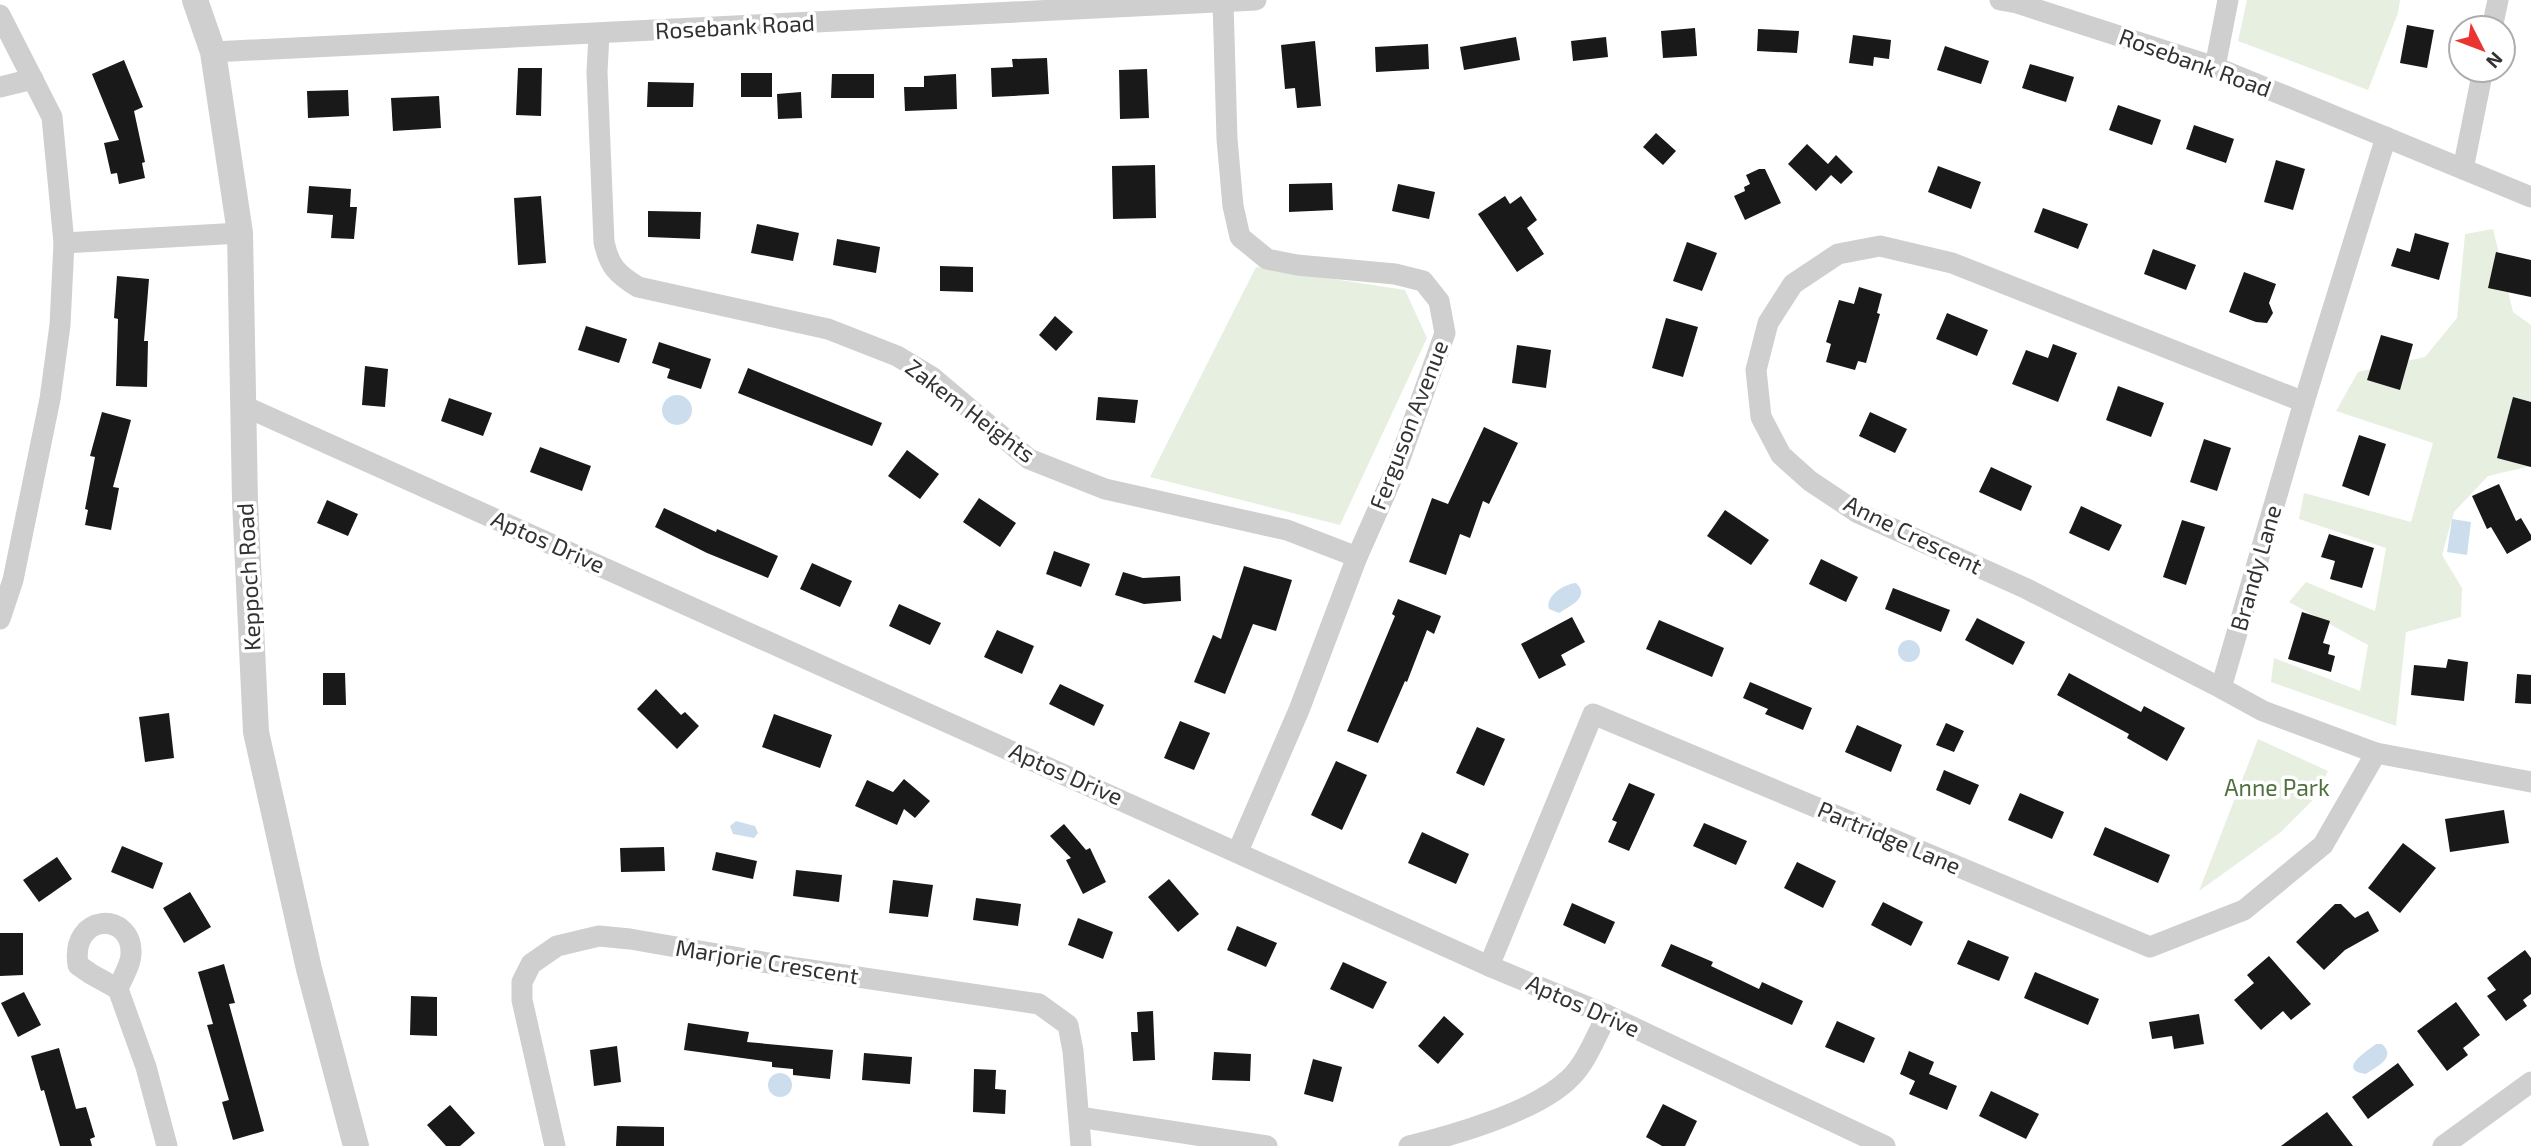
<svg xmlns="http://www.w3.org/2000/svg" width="2531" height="1146" viewBox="0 0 2531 1146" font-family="'Exo 2',sans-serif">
<rect width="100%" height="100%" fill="#fff"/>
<g fill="#e7efe0">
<path d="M2247,0H2400L2398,13L2368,90L2238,41Z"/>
<path d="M2493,229L2513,312L2531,325V466L2488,476L2454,512L2442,555L2462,588L2461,617L2406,632L2396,726L2271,682L2274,658L2360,691L2368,645L2289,602L2306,582L2375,611L2386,548L2299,519L2304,493L2411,522L2433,443L2336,411L2358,372L2425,357L2457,318L2465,234Z"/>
<path d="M1256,267L1405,290L1427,338L1340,525L1150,477Z"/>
<path d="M2258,739L2328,771L2313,800L2281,832L2199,891Z"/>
</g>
<g fill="#ccdeee">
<circle cx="677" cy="410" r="15"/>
<path d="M2452,519L2471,522L2467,555L2447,552Z"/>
<path d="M1576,583C1591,597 1570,606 1559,613L1549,609C1545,596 1564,584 1576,583Z"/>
<circle cx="1909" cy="651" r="11"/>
<path d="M736,821L755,826L758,833L754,838L733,834L730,826Z"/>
<path d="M2376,1044H2382C2397,1058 2377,1066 2366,1074C2336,1070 2367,1051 2376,1044Z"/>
<circle cx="780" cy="1085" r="12"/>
</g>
<g fill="#191919">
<path d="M2407,25L2434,30L2427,68L2400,63Z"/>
<path d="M1695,28L1697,56L1663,58L1661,31Z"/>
<path d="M1758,29L1799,31L1797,53L1757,51Z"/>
<path d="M1853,35L1891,40L1889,59L1874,57L1873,66L1849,63Z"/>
<path d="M1516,37L1520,60L1464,70L1460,47Z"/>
<path d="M1606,37L1608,57L1573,61L1571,41Z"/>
<path d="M1315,41L1321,106L1297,108L1295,88L1285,89L1281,45Z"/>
<path d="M1428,44L1429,69L1376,72L1375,47Z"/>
<path d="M1945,46L1989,61L1981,84L1937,70Z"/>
<path d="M1047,58L1049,94L992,97L991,68L1013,67L1012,59Z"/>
<path d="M124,60L143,107L134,111L145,162L142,163L145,178L119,184L117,173L111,174L104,143L119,140L92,74Z"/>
<path d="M2030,64L2074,77L2066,102L2022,88Z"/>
<path d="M518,68H542L541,116L516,115Z"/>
<path d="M1147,69L1149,118L1120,119L1119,70Z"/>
<rect x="741" y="73" width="31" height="24"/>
<path d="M832,74H874V98H831Z"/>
<path d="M956,74L957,109L905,111L904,87H924V76Z"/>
<path d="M648,82L694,83L693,107H647Z"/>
<path d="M348,90L349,116L308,118L307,91Z"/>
<path d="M801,92L802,118L778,119L777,94Z"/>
<path d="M439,96L441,128L393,131L391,98Z"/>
<path d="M2118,105L2161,120L2152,145L2109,130Z"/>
<path d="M2194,125L2234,139L2226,163L2186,149Z"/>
<path d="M1656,133L1676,151L1663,165L1643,147Z"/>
<path d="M1807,144L1828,164L1836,155L1853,172L1841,184L1831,175L1816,191L1788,164Z"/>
<path d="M2276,160L2305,169L2293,210L2264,202Z"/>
<path d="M1155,165L1156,218L1113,219L1112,166Z"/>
<path d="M1938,166L1981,182L1971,209L1928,192Z"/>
<path d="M1759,169H1765L1781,203L1745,220L1734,196L1745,191L1744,187L1750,184L1746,175Z"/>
<path d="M1332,183L1333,210L1289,212V184Z"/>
<path d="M1398,184L1435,192L1429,219L1392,211Z"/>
<path d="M309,186L351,189L350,207H357L354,239L331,238L333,215L307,213Z"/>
<path d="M541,196L546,263L518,265L514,198Z"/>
<path d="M1505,196L1510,204L1521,196L1537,220L1527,228L1544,254L1517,272L1478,214Z"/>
<path d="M2043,208L2088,224L2078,249L2034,232Z"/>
<path d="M648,211L701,212L700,239L648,237Z"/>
<path d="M757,224L799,233L793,261L751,253Z"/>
<path d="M2415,233L2449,243L2439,280L2391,266L2397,248L2410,252Z"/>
<path d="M837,239L880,247L876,273L833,265Z"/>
<path d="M1687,242L1717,253L1702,291L1673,281Z"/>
<path d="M2153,249L2196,265L2186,290L2144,274Z"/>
<path d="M2496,252L2531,260V297L2488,288Z"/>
<path d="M940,266L973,267V292L940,291Z"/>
<path d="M2244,272L2276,284L2269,303L2273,313L2267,323L2256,322L2229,312Z"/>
<path d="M117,276L149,279L144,341H148L147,387L116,386L118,319L114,318Z"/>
<path d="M1859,287L1882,294L1877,313L1880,314L1866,363L1858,361L1855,370L1826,362L1831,344L1826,342L1839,300L1854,304Z"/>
<path d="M1947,313L1988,330L1977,356L1936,339Z"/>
<path d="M1055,316L1073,332L1056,351L1039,335Z"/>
<path d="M1666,318L1698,327L1683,377L1652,368Z"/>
<path d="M586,326L627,339L619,363L578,350Z"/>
<path d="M2381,335L2413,344L2400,390L2367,380Z"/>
<path d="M659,342L711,359L701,389L667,378L670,369L652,363Z"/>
<path d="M2053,344L2077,353L2058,402L2012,384L2026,350L2048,358Z"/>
<path d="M1517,345L1551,350L1546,388L1512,383Z"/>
<path d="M365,366L388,369L385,407L362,405Z"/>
<path d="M748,368L882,423L872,446L738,393Z"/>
<path d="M2118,386L2164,403L2151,437L2106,420Z"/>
<path d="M1098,397L1138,400L1135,423L1096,420Z"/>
<path d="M2513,397L2531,402V467L2497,458Z"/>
<path d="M449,398L492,413L483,436L441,421Z"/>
<path d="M102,412L131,420L113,487L119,488L111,530L85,525L88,510L85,509L95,457L90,456Z"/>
<path d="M1870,412L1907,429L1895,453L1859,436Z"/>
<path d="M1484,427L1518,443L1489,504L1483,501L1470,538L1460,534L1446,575L1409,562L1432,498L1448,504Z"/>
<path d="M2359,435L2386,444L2369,496L2342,486Z"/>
<path d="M2204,439L2231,448L2217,491L2190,482Z"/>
<path d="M540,447L591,466L582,491L530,472Z"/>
<path d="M907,450L939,474L920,499L888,476Z"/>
<path d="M1991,467L2032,486L2021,511L1979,492Z"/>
<path d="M2499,484L2516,521L2521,518L2531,535V540L2507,554L2491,527L2487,529L2472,496Z"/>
<path d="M979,498L1016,523L1000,547L963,522Z"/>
<path d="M327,500L358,514L348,536L317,523Z"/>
<path d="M2081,506L2122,525L2109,551L2069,533Z"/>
<path d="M664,508L716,532L717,529L778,556L768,578L707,553L655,527Z"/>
<path d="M1725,510L1769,540L1751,565L1707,536Z"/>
<path d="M2182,520L2205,527L2186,585L2163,577Z"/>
<path d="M2329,534L2374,548L2362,588L2330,579L2335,561L2321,557Z"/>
<path d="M1054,551L1090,564L1081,587L1046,574Z"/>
<path d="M1821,559L1858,577L1846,602L1809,584Z"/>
<path d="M812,563L852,581L840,607L800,589Z"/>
<path d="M1244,566L1292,580L1276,631L1253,624L1225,694L1194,682L1213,635L1221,639Z"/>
<path d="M1123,572L1143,578L1180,576L1181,601L1144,604L1115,595Z"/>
<path d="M1893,588L1950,610L1941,632L1885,609Z"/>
<path d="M1398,599L1441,616L1434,634L1427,630L1407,682L1405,681L1378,743L1347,731L1395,616L1392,614Z"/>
<path d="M899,604L941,623L930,645L889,626Z"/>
<path d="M2302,612L2330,621L2323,643L2330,645L2328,654L2335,656L2331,672L2288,659Z"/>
<path d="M1572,617L1585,642L1561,655L1566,665L1539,679L1521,644Z"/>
<path d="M1977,618L2025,642L2013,665L1965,640Z"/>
<path d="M1659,620L1724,648L1712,677L1646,649Z"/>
<path d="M997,630L1034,646L1022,674L984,657Z"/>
<path d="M2448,659L2468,662L2464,701L2411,695L2414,665L2446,668Z"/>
<path d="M323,673H345L346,705H323Z"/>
<path d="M2069,673L2141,712L2144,706L2185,728L2167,761L2127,738L2129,734L2057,695Z"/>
<path d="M2517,674L2531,675V704L2515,703Z"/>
<path d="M1750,682L1812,708L1803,730L1765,714L1768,709L1743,698Z"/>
<path d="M1060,684L1104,705L1094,726L1049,704Z"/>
<path d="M656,689L681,715L685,712L699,726L677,749L637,709Z"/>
<path d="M169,713L174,758L145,762L139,717Z"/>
<path d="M774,714L832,735L820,768L762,747Z"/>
<path d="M1180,721L1210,733L1194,770L1164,758Z"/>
<path d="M1946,723L1964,731L1954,752L1936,745Z"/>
<path d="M1857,725L1902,745L1891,772L1845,752Z"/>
<path d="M1477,727L1505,739L1484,786L1456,773Z"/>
<path d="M1336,761L1367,775L1342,830L1311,815Z"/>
<path d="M1944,770L1979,785L1970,805L1936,790Z"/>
<path d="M904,779L930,801L915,818L904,809L897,825L855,806L867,780L893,792Z"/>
<path d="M1629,783L1655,794L1629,851L1608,842L1617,822L1612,820Z"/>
<path d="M2020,793L2064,812L2052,839L2008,820Z"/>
<path d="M2504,810L2509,843L2450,852L2445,819Z"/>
<path d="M1704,823L1747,841L1736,865L1693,846Z"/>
<path d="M1064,824L1086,850L1090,848L1106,882L1083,894L1066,860L1071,858L1050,836Z"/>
<path d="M2105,827L2170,855L2158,883L2093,855Z"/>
<path d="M1422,832L1469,854L1456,884L1408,863Z"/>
<path d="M2403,843L2436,868L2400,913L2368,888Z"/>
<path d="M122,846L163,863L153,889L111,872Z"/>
<path d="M664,847L665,871L621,872L620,848Z"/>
<path d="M716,852L757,861L753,879L712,870Z"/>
<path d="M57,857L72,879L39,902L23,880Z"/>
<path d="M1797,862L1836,881L1823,908L1784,888Z"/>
<path d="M796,870L842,875L839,902L793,896Z"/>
<path d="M1169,879L1199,914L1178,932L1148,897Z"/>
<path d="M893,880L933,885L928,917L889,913Z"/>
<path d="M190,892L211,927L184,943L163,908Z"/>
<path d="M976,898L1021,904L1018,926L973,920Z"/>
<path d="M1883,902L1923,922L1911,946L1871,925Z"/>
<path d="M1572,903L1615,922L1605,944L1563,925Z"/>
<path d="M2335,904H2341L2355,918L2368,911L2379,931L2345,950L2324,970L2296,942Z"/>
<path d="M1078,918L1113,932L1103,959L1068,945Z"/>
<path d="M1237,926L1277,943L1266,967L1227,950Z"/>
<path d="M0,933H23V975L0,976Z"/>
<path d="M1968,940L2009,957L1999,981L1957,964Z"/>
<path d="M1671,944L1713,962L1711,966L1759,989L1762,982L1803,1001L1792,1025L1661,966Z"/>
<path d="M2525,950L2531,958V994L2523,1000L2527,1006L2506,1021L2487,996L2496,990L2487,978Z"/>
<path d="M2269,956L2311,1004L2291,1020L2283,1011L2261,1030L2234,1000L2254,983L2247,975Z"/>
<path d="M1343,962L1387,982L1373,1009L1330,989Z"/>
<path d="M224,964L235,1003L229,1004L264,1131L233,1140L222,1102L229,1100L207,1025L213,1024L198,972Z"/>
<path d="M2035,972L2099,999L2088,1025L2024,998Z"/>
<path d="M24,992L41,1025L18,1037L1,1003Z"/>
<path d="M411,996L437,997V1036L410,1035Z"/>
<path d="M2456,1002L2480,1035L2463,1048L2468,1055L2447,1071L2417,1031Z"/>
<path d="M1153,1011L1155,1060L1133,1061L1131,1032H1138L1137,1012Z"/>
<path d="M2199,1014L2204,1044L2174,1049L2172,1036L2152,1039L2149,1022Z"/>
<path d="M1444,1016L1464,1034L1438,1064L1418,1046Z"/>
<path d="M1837,1021L1875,1038L1864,1063L1825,1047Z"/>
<path d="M688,1023L749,1032L747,1042L833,1050L830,1079L793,1075V1069L772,1067V1062L684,1050Z"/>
<path d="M617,1046L621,1082L594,1086L590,1050Z"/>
<path d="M59,1048L76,1109L86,1107L95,1137L90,1139L92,1146H60L44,1090L41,1091L31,1056Z"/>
<path d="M1909,1051L1934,1062L1929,1074L1957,1086L1947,1110L1909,1094L1915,1081L1900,1074Z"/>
<path d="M1214,1052L1251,1054L1250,1081L1212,1080Z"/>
<path d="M864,1053L912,1057L910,1084L862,1080Z"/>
<path d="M1313,1059L1342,1067L1333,1102L1304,1094Z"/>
<path d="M2398,1063L2414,1085L2368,1119L2352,1097Z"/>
<path d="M974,1069L996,1070L995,1089L1006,1090L1005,1114L973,1112Z"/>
<path d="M1991,1091L2039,1114L2026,1139L1979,1116Z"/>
<path d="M1663,1104L1697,1121L1685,1146H1662L1646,1137Z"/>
<path d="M450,1105L475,1133L460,1146H446L427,1125Z"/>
<path d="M2327,1112L2353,1146H2281Z"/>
<path d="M617,1126L664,1127V1146H616Z"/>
</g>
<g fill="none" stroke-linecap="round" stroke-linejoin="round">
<g stroke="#cfcfcf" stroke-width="21">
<path d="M2000,0L2017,3L2215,67L2531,197"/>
<path d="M1223,2L1227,139L1233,206L1240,237L1267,259L1297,265L1395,274L1423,281L1439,301L1445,333L1397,467L1357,557L1299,710L1238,851"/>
<path d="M0,15L52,117L64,243L60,325L50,399L13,580L0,619"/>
<path d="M2492,28L2498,0"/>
<path d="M599,34L597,72L604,242C609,266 617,274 638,287L828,329L897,356L932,377L1029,459L1105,489L1287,530L1357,557"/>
<path d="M213,52L1256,0"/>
<path d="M2215,67L2228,0"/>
<path d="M0,87L33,79"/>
<path d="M2386,137L2304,402L2221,688L2263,711L2376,753L2531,782"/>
<path d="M2463,169L2483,70"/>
<path d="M64,243L240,233"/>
<path d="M244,406L1489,966L1607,1015L1885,1146"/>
<path d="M2221,688L2025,588L1858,513L1810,481L1781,455L1761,417L1756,370L1768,323L1793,284L1838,254L1880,246L1952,263L2304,402"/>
<path d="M1489,966L1593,714L2150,947L2244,910L2323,845L2376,753"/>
<path d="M118,989L91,974L78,965C70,913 131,911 131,952C132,963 122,978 118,989L146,1067L167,1146"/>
<path d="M1079,1117L1267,1146"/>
<path d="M555,1146L522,1000V982L531,964L557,946L599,936L630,939L797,968L1039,1004L1068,1025L1073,1051L1081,1146"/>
<path d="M1409,1146C1454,1135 1534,1112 1568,1080C1586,1064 1596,1036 1607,1015"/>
<path d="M2443,1146L2531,1082"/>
</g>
<path stroke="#cfcfcf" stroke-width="26" d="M195,0L213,52L240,233L245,501L256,732L309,969L356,1146"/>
</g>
<g text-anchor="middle" stroke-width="7" stroke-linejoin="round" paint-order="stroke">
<g font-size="23" fill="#323232" stroke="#fff">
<text transform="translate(735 27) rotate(-3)" y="8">Rosebank Road</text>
<text transform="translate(2195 63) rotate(20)" y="8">Rosebank Road</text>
<text transform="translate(970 411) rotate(37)" y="8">Zakem Heights</text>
<text transform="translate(1409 425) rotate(-69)" y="8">Ferguson Avenue</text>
<text transform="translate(1913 535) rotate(26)" y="8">Anne Crescent</text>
<text transform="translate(548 542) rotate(24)" y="8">Aptos Drive</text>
<text transform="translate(2256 568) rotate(-74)" y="8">Brandy Lane</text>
<text transform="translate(249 577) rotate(-93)" y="8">Keppoch Road</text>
<text transform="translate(1066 774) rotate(24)" y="8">Aptos Drive</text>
<text transform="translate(1889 838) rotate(23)" y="8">Partridge Lane</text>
<text transform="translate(767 962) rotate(9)" y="8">Marjorie Crescent</text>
<text transform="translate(1583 1006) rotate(24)" y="8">Aptos Drive</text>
</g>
<g font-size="23" fill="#50703d" stroke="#fff">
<text x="2277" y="796">Anne Park</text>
</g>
</g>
<g transform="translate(2482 49) rotate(132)"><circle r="33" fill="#ffffff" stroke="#adadad" stroke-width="2"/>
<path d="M0-5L12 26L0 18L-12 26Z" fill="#eb3431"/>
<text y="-10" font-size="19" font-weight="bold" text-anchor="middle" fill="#323232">N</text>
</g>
</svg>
